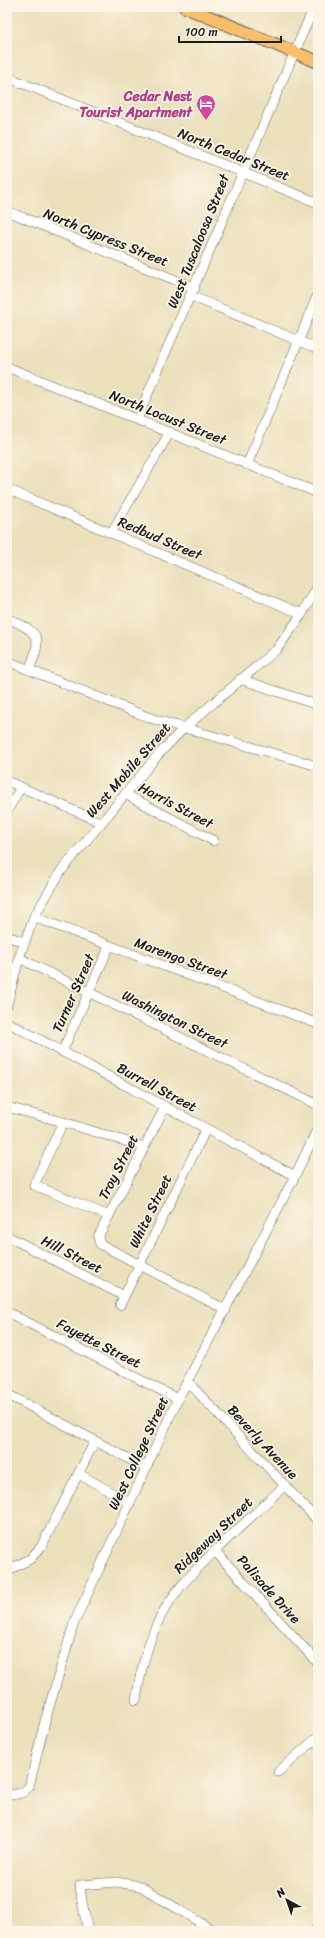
<svg xmlns="http://www.w3.org/2000/svg" width="325" height="1938" viewBox="0 0 325 1938" font-family="Sriracha,sans-serif">
<rect width="100%" height="100%" fill="#fcf5e5"/>
<filter id="ink" filterUnits="userSpaceOnUse"><feTurbulence type="fractalNoise" baseFrequency=".025" numOctaves="2"/><feDisplacementMap in="SourceGraphic" scale="8" xChannelSelector="R" yChannelSelector="G"/><feConvolveMatrix kernelMatrix="1 2 1 2 8 2 1 2 1" color-interpolation-filters="sRGB"/></filter>
<filter id="wash" filterUnits="userSpaceOnUse"><feTurbulence type="fractalNoise" baseFrequency=".012" numOctaves="4" result="noise"/><feDisplacementMap in="SourceGraphic" scale="16" xChannelSelector="R" yChannelSelector="G"/><feGaussianBlur stdDeviation="0.9" result="paint"/><feColorMatrix in="noise" values="0 0 0 0 0 0 0 0 0 0 0 0 0 0 0 0 0 1.4 0 .05"/><feComposite in="paint" operator="in"/></filter>
<g filter="url(#wash)">
<rect width="100%" height="100%" fill="#eae0bc"/>
</g>
<g filter="url(#ink)">
<g fill="none" stroke-linecap="round" stroke-linejoin="round">
<defs>
<g id="minor">
<path d="M7,77L318,203"/>
<path d="M7,211L195,288"/>
<path d="M191,296L318,349"/>
<path d="M7,367L318,493"/>
<path d="M137,419L314,7"/>
<path d="M247,465L318,294"/>
<path d="M7,489L302,614"/>
<path d="M111,533L170,432"/>
<path d="M7,618C40,633 43,636 29,670"/>
<path d="M7,661L153,719L318,766"/>
<path d="M240,679L318,705"/>
<path d="M7,781L100,822"/>
<path d="M125,794L214,841"/>
<path d="M7,811L21,787"/>
<path d="M34,917L318,1024"/>
<path d="M7,936L24,942"/>
<path d="M19,958L318,1105"/>
<path d="M7,1005L19,958L34,917L61,871L157,756L184,728L277,649L302,614L318,586"/>
<path d="M7,1022L295,1176"/>
<path d="M62,1052L109,947"/>
<path d="M7,1107L63,1122L144,1147"/>
<path d="M165,1107L98,1237L100,1244L226,1310"/>
<path d="M63,1122L34,1185L109,1216"/>
<path d="M7,1236L124,1296"/>
<path d="M120,1305L206,1129"/>
<path d="M7,1312L178,1399"/>
<path d="M188,1382L318,1521"/>
<path d="M7,1394L146,1468"/>
<path d="M79,1474L130,1503"/>
<path d="M215,1551L318,1663"/>
<path d="M7,1571L30,1559L41,1547L95,1441"/>
<path d="M136,1700C141,1667 149,1635 166,1607C180,1584 199,1567 218,1548C240,1527 263,1506 285,1485"/>
<path d="M278,1772L318,1737"/>
<path d="M7,1792L12,1795L22,1793L29,1787L45,1721L74,1623L178,1399L295,1176L318,1128"/>
<path d="M88,1931L82,1902L80,1885L116,1882L140,1886L214,1931"/>
<path d="M314,1931L318,1928"/>
</g>
<path id="major" d="M185,7L318,62"/>
</defs>
<use href="#minor" stroke="#646154" stroke-width="10"/>
<use href="#major" stroke="#646154" stroke-width="14"/>
<use href="#minor" stroke="#fff" stroke-width="9"/>
<use href="#major" stroke="#f8bf6c" stroke-width="12"/>
</g>
</g>
<defs>
<symbol id="hotel-pin" viewBox="-11 -11 22 30"><path d="M0 17L-7.5 6A9.5 9.5 0 1 1 7.5 6Z" fill="#d1479c" stroke="#fcf5e5"/><path d="M-6-4.5h1.5V1H6V5H4.5V3h-9V5H-6ZM-4 0a1.8 1.8 0 1 1 3.6 0ZM.5 0V-2.5h3Q6-2.5 6 0Z" fill="#fff"/></symbol>
</defs>
<g fill-rule="evenodd">
<use href="#hotel-pin" x="195" y="93" width="22" height="30"/>
</g>
<g text-anchor="middle" stroke-width="3.5" stroke-linejoin="round" paint-order="stroke">
<g font-size="14" font-weight="bold" fill="#b23c85" stroke="#fcf5e5" text-anchor="end">
<text x="192" y="101">Cedar Nest<tspan x="192" dy="16">Tourist Apartment</tspan></text>
</g>
<g font-size="14" fill="#1c1c1c" stroke="#fcf5e5">
<text transform="translate(234 154) rotate(22)" y="5">North Cedar Street</text>
<text transform="translate(106 237) rotate(22)" y="5">North Cypress Street</text>
<text transform="translate(198 241) rotate(-68)" y="5">West Tuscaloosa Street</text>
<text transform="translate(168 417) rotate(22)" y="5">North Locust Street</text>
<text transform="translate(160 538) rotate(23)" y="5">Redbud Street</text>
<text transform="translate(128 770) rotate(-49)" y="5">West Mobile Street</text>
<text transform="translate(176 805) rotate(28)" y="5">Harris Street</text>
<text transform="translate(181 958) rotate(20)" y="5">Marengo Street</text>
<text transform="translate(73 993) rotate(-66)" y="5">Turner Street</text>
<text transform="translate(175 1019) rotate(26)" y="5">Washington Street</text>
<text transform="translate(157 1087) rotate(28)" y="5">Burrell Street</text>
<text transform="translate(118 1167) rotate(-63)" y="5">Troy Street</text>
<text transform="translate(150 1211) rotate(-64)" y="5">White Street</text>
<text transform="translate(72 1254) rotate(27)" y="5">Hill Street</text>
<text transform="translate(99 1343) rotate(27)" y="5">Fayette Street</text>
<text transform="translate(263 1442) rotate(47)" y="5">Beverly Avenue</text>
<text transform="translate(138 1453) rotate(-65)" y="5">West College Street</text>
<text transform="translate(213 1535) rotate(-44)" y="5">Ridgeway Street</text>
<text transform="translate(269 1589) rotate(48)" y="5">Palisade Drive</text>
</g>
</g>
<rect width="325" height="1938" fill="none" stroke="#fcf5e5" stroke-width="24"/>
<g transform="translate(287 1900) rotate(320)" stroke="#fcf5e5" stroke-width="3" paint-order="stroke">
<path d="M0-3L7 15L0 10L-7 15Z" fill="#1c1c1c"/>
<text y="-6" font-size="11" font-weight="bold" text-anchor="middle" fill="#1c1c1c">N</text>
</g>
<path d="M179 36v6h102v-6" fill="none" stroke="#1c1c1c" stroke-width="2"/>
<text x="185" y="36" font-size="12" fill="#1c1c1c" stroke="#fcf5e5" stroke-width="3" paint-order="stroke">100 m</text>
</svg>
